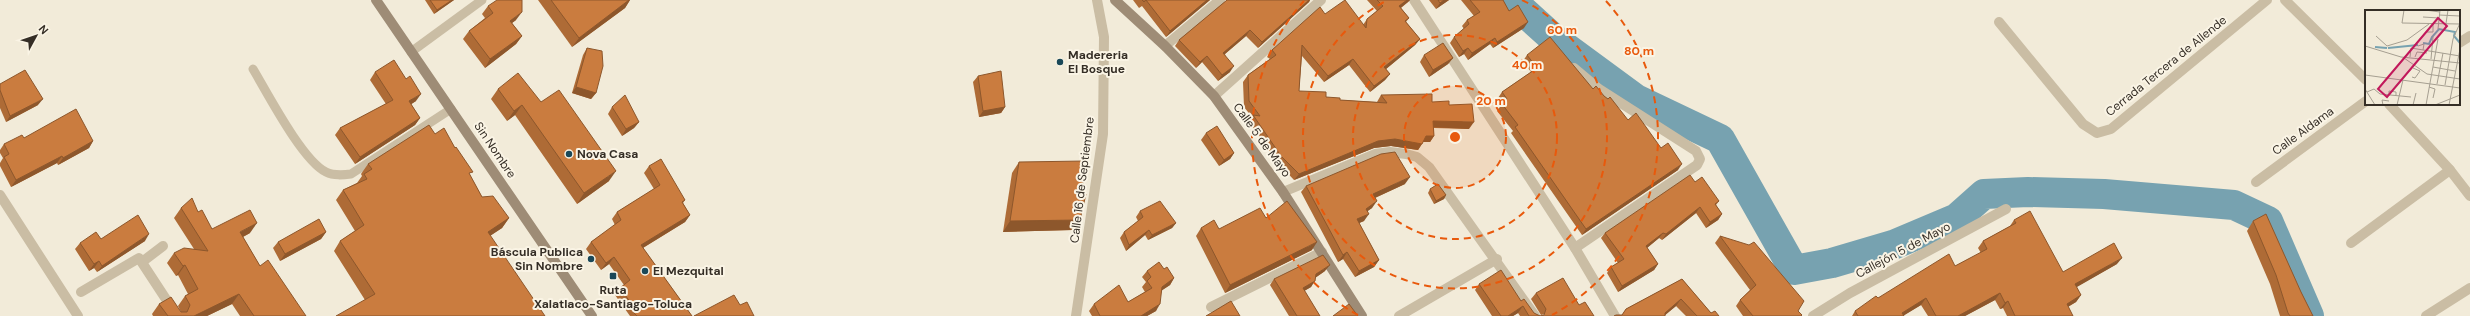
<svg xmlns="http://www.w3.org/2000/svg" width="2470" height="316" viewBox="0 0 2470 316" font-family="'DM Sans',sans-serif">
<rect width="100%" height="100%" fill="#f2ebd9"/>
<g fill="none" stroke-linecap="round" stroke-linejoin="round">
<path stroke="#77a2b0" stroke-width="30" d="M1511,0L1553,38L1636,99L1720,139L1794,270L1832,263L1893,245L1957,218L1984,194L2028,192L2104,194L2234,205L2268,221L2309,316"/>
<g stroke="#cabda4" stroke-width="9">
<path d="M411,52L482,0"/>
<path d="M253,69C268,94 302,160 326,172C334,176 343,175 351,174L451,109"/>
</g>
<g stroke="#cabda4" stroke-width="10">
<path d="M1414,0L1575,248L1615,316"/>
<path d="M2285,0L2366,80"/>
<path d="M1999,22L2083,124L2097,133L2111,129L2267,0"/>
<path d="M2459,43L2470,36"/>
<path d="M1165,46L1220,0"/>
<path d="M1574,68L1599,89L1696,151L1700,159L1697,165L1575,248"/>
<path d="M1214,96L1321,0"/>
<path d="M2389,104L2450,170L2470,196"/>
<path d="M2256,182L2366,101"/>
<path d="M1283,192L1375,154L1390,152L1406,154L1417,157L1429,167L1535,316"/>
<path d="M0,195L78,316"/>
<path d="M2351,243L2450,170"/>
<path d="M142,262L163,246"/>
<path d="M81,292L139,258L177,316"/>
<path d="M1211,307L1322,252"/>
<path d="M1076,316L1103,134L1104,37L1097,0"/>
<path d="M1399,316L1497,259"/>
<path d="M1813,316L1850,293L2006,209"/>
<path d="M2426,316L2470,288"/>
</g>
<g stroke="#9e8c76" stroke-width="10">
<path d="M376,0L592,316"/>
<path d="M1115,0L1165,46L1214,96L1283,192L1362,316"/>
</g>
</g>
<g fill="#ae6b36">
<path d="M425,0H454L434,14Z"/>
<path d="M538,0H630L625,8L572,47Z"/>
<path d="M1133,0H1210L1166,37L1142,6L1139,8Z"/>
<path d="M1226,0H1310L1309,2L1258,48L1246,36L1225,54L1230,72L1218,81L1202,62L1196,68L1175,46L1179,40L1226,1Z"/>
<path d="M1367,0H1410L1408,2L1401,8L1409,18L1406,22L1420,39L1415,45L1386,69L1390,74L1385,80L1370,92L1349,65L1324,82L1302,56L1299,91L1340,100L1377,102L1381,95L1432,102L1449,105L1469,129L1434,128V136L1430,142H1423L1418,150L1391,146L1374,148L1294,180L1277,162L1249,122L1252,117L1244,107L1243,82L1248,75L1270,59L1267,57L1272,50L1325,14L1363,25L1367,19L1377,11Z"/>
<path d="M1429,0H1449L1436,9Z"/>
<path d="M1461,0H1503L1509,11L1524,28L1493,48L1490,44L1468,60L1464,54L1459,57L1450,43L1454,37L1464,29L1462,26L1467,20L1474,16Z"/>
<path d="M488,6L516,20L512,23L522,36L516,44L485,68L463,39L469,31L485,18L482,14Z"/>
<path d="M587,48L596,93L591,99L572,93L583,55Z"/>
<path d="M1424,55L1453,58L1448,64L1429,77L1420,62Z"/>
<path d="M1527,55L1593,89L1604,96L1628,120L1661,148L1678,170L1582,235L1511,133L1513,131L1497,111L1502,104L1498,98L1502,92L1531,72L1523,61Z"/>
<path d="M375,72L416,101L411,104L420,118L415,125L355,164L335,135L340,128L386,104L370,80Z"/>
<path d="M978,76L1005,107L1001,113L979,117L973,82Z"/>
<path d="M0,84L38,105L6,122L0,108Z"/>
<path d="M498,89L541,102L609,181L577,204L515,115L507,121L491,99Z"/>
<path d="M612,107L639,122L634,128L622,136L608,114Z"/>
<path d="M1206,133L1234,153L1230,159L1219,166L1201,140Z"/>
<path d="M435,134L455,148L482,197L509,218L502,228L491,235L365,300L334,251L340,241L355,231L336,200L343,190L357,183L362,176L361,174L368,164Z"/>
<path d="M24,138L93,141L89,148L58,165L57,163L11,187L0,166V163L3,158L0,153V150L4,144Z"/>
<path d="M1019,162L1082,193L1080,220L1072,230L1003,232L1012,173Z"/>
<path d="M649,166L685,200L683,203L690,215L685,222L643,248L692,316H630L615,295L620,288L624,285L609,264L601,270L586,249L591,242L615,225L612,219L617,212L654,189L644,173Z"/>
<path d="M1695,182L1719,201L1716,205L1722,214L1718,220L1706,228L1696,213L1662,240L1659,238L1647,248L1658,264L1654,270L1618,292L1607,273L1611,267L1618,263L1601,238L1605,233Z"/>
<path d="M1405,184L1375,198L1372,208L1367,211L1364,221L1359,223L1379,260L1374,267L1355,277L1343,259L1338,262L1301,192L1306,186Z"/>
<path d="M1430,189L1446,195L1444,199L1434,204L1428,193Z"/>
<path d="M181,208L198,212L212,229L250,233L243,237L260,266L306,316H240L232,304L207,316H153L152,314L159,304L181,312L178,306L185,296L188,294L178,275L176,276L167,263L174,253L194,249L174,218Z"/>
<path d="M1140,211L1176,223L1172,228L1148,240L1145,235L1126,251L1120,238L1124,232L1138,221L1136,217Z"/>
<path d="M1266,218L1312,250L1225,293L1196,236L1201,228L1219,229Z"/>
<path d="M2014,220L2063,272L2117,264L2076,287L2081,295L2076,302L2068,307L2073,316H2007L2003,308L2000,309L1995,300L1965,316H1928L1921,305L1904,315V316H1852L1855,311L1878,298L1955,266L1981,253L1978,248L1983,241L2010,226Z"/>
<path d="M2253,221L2301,292L2313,316H2280L2270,284L2247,231Z"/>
<path d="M326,232L321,239L280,261L273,248L278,242Z"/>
<path d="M1720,236L1798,311L1802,315L1801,316H1743L1736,306L1740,300L1750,290L1715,243Z"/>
<path d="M101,239L145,241L97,272L94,268L89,271L75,249L80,243Z"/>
<path d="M1164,269L1174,278L1170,285L1162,290L1156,311L1147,316H1092L1089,311L1094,304L1128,302L1145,292L1142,287L1146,282L1142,277L1147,271Z"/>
<path d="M1325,271L1315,278L1311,287L1304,291L1320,316H1289L1270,285L1274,279Z"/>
<path d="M1682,279L1711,313L1719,316H1686L1676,306L1665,315H1622L1626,309Z"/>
<path d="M1479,284L1521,301L1534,313L1540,316H1520L1518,313L1513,316H1492L1475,290Z"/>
<path d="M1536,293L1579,305L1541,315L1531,299Z"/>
</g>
<g fill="#8d572c">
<path d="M452,0H454L434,14L437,10Z"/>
<path d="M629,0H630L625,8L572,47L579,38Z"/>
<path d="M1207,0H1210L1166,37L1170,31Z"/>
<path d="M1309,0H1310L1309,2L1258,48L1262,42Z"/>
<path d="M1407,0H1410L1408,2L1395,12L1399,6Z"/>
<path d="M1444,0H1449L1436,9L1440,3Z"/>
<path d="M522,12L516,20L504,29L510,21Z"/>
<path d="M1528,22L1524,28L1493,48L1497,42Z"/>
<path d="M1250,30L1246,36L1219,59L1223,53Z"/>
<path d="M522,36L516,44L485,68L490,59Z"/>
<path d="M1495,38L1490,44L1468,60L1472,53Z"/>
<path d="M1420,39L1415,45L1380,74L1384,67Z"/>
<path d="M1468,48L1464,54L1459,57L1463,51Z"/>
<path d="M1207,56L1202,62L1196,68L1200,62Z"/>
<path d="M1453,58L1448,64L1429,77L1433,70Z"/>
<path d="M1353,59L1349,65L1324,82L1328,76Z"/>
<path d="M1234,66L1230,72L1218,81L1222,75Z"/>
<path d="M1390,74L1385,80L1370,92L1374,86Z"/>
<path d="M576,87L596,93L591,99L572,93Z"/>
<path d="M421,94L416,101L404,109L409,101Z"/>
<path d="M43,99L38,105L6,122L10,116Z"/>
<path d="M522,105L515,115L507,121L514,111Z"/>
<path d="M1005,107L1001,113L979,117L983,111Z"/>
<path d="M420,118L415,125L355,164L360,157Z"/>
<path d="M1433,121L1474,122L1469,129L1429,127Z"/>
<path d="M639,122L634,128L622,136L626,129Z"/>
<path d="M1426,136H1434L1430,142H1421Z"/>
<path d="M1395,139L1422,144L1418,150L1391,146L1374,148L1294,180L1299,174L1378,141Z"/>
<path d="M93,141L89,148L58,165L63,158Z"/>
<path d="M1234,153L1230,159L1219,166L1224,160Z"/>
<path d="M62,156L57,163L11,187L16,180Z"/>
<path d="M1682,164L1678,170L1582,235L1586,229Z"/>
<path d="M616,171L609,181L577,204L584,193Z"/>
<path d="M1410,177L1405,184L1368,201L1373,194Z"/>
<path d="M1446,195L1444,199L1434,204L1436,201Z"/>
<path d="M1377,201L1372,208L1361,216L1366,209Z"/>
<path d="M1700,207L1696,213L1662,240L1666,234Z"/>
<path d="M1369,214L1364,221L1352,226L1357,219Z"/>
<path d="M1722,214L1718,220L1706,228L1710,222Z"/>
<path d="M690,215L685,222L636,252L641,245Z"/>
<path d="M509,218L502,228L481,242L488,232Z"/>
<path d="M1080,220L1072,230L1003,232L1010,221Z"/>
<path d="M257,223L250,233L233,242L240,232Z"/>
<path d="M1176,223L1172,228L1148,240L1152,235Z"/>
<path d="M1149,230L1145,235L1126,251L1129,245Z"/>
<path d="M326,232L321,239L280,261L285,254Z"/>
<path d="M1663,233L1659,238L1642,252L1646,246Z"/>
<path d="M149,234L145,241L97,272L102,266Z"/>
<path d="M1317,242L1312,250L1225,293L1230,285Z"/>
<path d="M1347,252L1343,259L1338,262L1343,255Z"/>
<path d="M614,257L609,264L601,270L606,263Z"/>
<path d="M2122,258L2117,264L2070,291L2075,284Z"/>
<path d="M1379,260L1374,267L1355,277L1359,271Z"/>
<path d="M99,261L94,268L89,271L94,264Z"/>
<path d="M1658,264L1654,270L1618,292L1622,286Z"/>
<path d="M185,265L178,275L176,276L183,266Z"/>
<path d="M1330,265L1325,271L1312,280L1316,274Z"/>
<path d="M1174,278L1170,285L1158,293L1162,287Z"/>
<path d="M1315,281L1311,287L1299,294L1303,288Z"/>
<path d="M2000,293L1995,300L1965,316H1958Z"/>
<path d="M239,294L232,304L207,316H194Z"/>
<path d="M2081,295L2076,302L2062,310L2067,304Z"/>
<path d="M1926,298L1921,305L1903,316L1902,313Z"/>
<path d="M1681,299L1676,306L1664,316L1665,313Z"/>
<path d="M2008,301L2003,308L2000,309L2005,303Z"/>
<path d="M1160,304L1156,311L1147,316H1141Z"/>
<path d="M1523,306L1518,313L1513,316H1508Z"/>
</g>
<g fill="#ca7c3f" stroke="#8d572c">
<path d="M430,0H452L437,10Z"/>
<path d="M497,0H522V12L510,21L522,36L490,59L469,31L493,13L488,6Z"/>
<path d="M551,0H629L579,38Z"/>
<path d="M1142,0H1207L1170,31L1146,0L1144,2Z"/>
<path d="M1227,0H1309L1262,42L1250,30L1223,53L1234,66L1222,75L1207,56L1200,62L1179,40Z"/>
<path d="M1345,0L1366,28L1367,19L1383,6L1377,0H1407L1399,6L1409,18L1405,21L1420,39L1384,67L1390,74L1374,86L1353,59L1328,76L1302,45L1299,91L1326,92V97L1340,98V100L1387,103L1381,95L1432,94V102L1449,101V105L1472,104L1474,122L1433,121L1434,136H1426L1422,144L1395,139L1378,141L1299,174L1281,156L1253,115L1260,116L1249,101L1248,75L1276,55L1272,50L1320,7L1325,14Z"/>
<path d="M1438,0H1444L1440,3Z"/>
<path d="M1470,0H1503L1509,11L1518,5L1528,22L1497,42L1495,38L1472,53L1468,48L1463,51L1454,37L1469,24L1467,20L1480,12Z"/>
<path d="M1550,37L1593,89L1596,86L1604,96L1608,99L1610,97L1628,120L1636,113L1661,148L1668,143L1682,164L1586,229L1515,127L1518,125L1502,104L1507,99L1502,92L1537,68L1527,55Z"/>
<path d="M1443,43L1453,58L1433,70L1424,55Z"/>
<path d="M587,48L602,51L603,66L596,93L576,87Z"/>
<path d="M394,60L406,79L410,76L421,94L409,101L420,118L360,157L340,128L393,100L375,72Z"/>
<path d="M25,70L43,99L10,116L0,90V84Z"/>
<path d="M1001,71L1005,107L983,111L978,76Z"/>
<path d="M518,73L541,102L559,90L616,171L584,193L522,105L514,111L498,89Z"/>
<path d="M625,95L639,122L626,129L612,107Z"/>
<path d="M76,109L93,141L63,158L62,156L16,180L4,157L9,154L4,144L22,135L24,138Z"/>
<path d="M429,125L435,134L444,128L455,148L456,147L473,172L469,173L482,197L493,196L509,218L488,232L545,316H336L375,294L340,241L364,225L343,190L367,179L364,174L372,169L368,164Z"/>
<path d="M1217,126L1234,153L1224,160L1206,133Z"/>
<path d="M1395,152L1410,177L1373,194L1377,201L1366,209L1369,214L1357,219L1379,260L1359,271L1347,252L1343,255L1306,186L1381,154Z"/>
<path d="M661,159L685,200L682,202L690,215L641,245L692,316H637L633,312L636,310L620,288L630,280L614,257L606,263L591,242L621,220L617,212L660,185L649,166Z"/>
<path d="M1085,161L1082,193L1086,194L1080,220L1010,221L1019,162Z"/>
<path d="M1690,175L1695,182L1702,177L1719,201L1715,204L1722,214L1710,222L1700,207L1666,234L1663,233L1646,246L1658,264L1622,286L1611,267L1624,259L1605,233Z"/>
<path d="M1438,184L1446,195L1436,201L1430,189Z"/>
<path d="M192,198L198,212L202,210L212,229L250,210L257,223L240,232L260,266L268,260L306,316H254L239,294L194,316H168L159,304L171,297L181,312H187L190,305L185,296L198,289L185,265L183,266L174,253L184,248L208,251L181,208Z"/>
<path d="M1160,201L1176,223L1152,235L1149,230L1129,245L1124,232L1143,217L1140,211Z"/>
<path d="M1287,201L1317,242L1230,285L1201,228L1214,220L1219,229L1260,208L1266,218Z"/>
<path d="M2030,211L2063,272L2114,243L2122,258L2075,284L2081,295L2067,304L2073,316H2015L2008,301L2005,303L2000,293L1958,316H1936L1926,298L1902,313L1904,316H1858L1855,311L1876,296L1878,298L1949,254L1955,266L1987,249L1983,241L2016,223L2014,220Z"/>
<path d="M2266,214L2301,292L2313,316H2290L2288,313L2276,275L2253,221Z"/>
<path d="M138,215L149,234L102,266L99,261L94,264L80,243L96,232L101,239Z"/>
<path d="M319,219L326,232L285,254L278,242Z"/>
<path d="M1720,236L1749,245L1754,242L1804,301L1798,311L1802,315L1801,316H1753L1740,300L1756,285Z"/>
<path d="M1323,255L1330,265L1316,274L1315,281L1303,288L1320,316H1297L1274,279Z"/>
<path d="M1159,262L1164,269L1167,267L1174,278L1162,287L1160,304L1141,316H1100L1094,304L1119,285L1128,302L1152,288L1147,281L1151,277L1147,271Z"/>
<path d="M1501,270L1521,301L1524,299L1534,313L1540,316H1529L1523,306L1508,316H1501L1479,284Z"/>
<path d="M1563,278L1579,305L1585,302L1594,316H1540L1544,315L1546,309L1536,293Z"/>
<path d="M1682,279L1711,313L1715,311L1719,316H1697L1681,299L1665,313V316H1614L1616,315H1622L1626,309Z"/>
<path d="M734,295L740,305L747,302L754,316H694Z"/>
<path d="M1231,301L1240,316H1206Z"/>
<path d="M1349,304L1358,316H1333Z"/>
</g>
<circle cx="1455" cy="137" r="51" fill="#e8590c" fill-opacity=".12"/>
<g fill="none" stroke="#e8590c" stroke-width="2" stroke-dasharray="7 5">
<circle cx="1455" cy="137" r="51"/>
<circle cx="1455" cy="137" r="102"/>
<path d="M1522 0A152 152 0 1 1 1388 0"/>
<path d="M1358 315A203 203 0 0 1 1304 1M1606 1A203 203 0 0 1 1552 315"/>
</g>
<g fill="#1a4858" stroke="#faf4e5" stroke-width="1.5">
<circle cx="1060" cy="62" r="4"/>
<circle cx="569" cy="154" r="4"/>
<circle cx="591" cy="259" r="4"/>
<circle cx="645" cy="271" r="4"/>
<rect x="609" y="272" width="8" height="8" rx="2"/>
</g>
<g text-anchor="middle" stroke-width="4" stroke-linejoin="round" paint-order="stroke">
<g font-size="12" font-weight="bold" fill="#352e26" stroke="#faf4e5" text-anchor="start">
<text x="1068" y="59">Madereria<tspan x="1068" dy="14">El Bosque</tspan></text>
<text x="577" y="158">Nova Casa</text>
<text x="583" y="256" text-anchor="end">Báscula Publica<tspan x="583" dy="14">Sin Nombre</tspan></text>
<text x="653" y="275">El Mezquital</text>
<text x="613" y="294" text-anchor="middle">Ruta<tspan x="613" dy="14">Xalatlaco-Santiago-Toluca</tspan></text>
</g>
<g font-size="12" fill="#352e26" stroke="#faf4e5">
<text transform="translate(2166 66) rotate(-39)" y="4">Cerrada Tercera de Allende</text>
<text transform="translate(2303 131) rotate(-36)" y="4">Calle Aldama</text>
<text transform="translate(1262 140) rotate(54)" y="4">Calle 5 de Mayo</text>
<text transform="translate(495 150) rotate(56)" y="4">Sin Nombre</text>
<text transform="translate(1082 180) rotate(-83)" y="4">Calle 16 de Septiembre</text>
<text transform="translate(1903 250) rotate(-28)" y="4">Callejón 5 de Mayo</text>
</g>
</g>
<g transform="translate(2365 10)">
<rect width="95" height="95" fill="#f2ebd9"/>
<path fill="none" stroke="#77a2b0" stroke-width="2" d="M58,33L64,34L67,27L74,19L90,22L89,26L95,33M10,37L22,38M23,38L53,35"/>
<path fill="none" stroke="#a69f91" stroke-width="1" d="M39,0L37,13L95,14M60,0L75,2M74,5L95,6M58,7L74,8M73,19L75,0M80,20L83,0M62,22H68V14M11,26L22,36M0,36L36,47L95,53M22,36L42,30L64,14M53,36L59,34L58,40M45,47L46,38L95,46M50,47L52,42L62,43M39,48L62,64L95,69M66,49L68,27M68,57L90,61M0,65L95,78M47,67L50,68L55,61L48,58M72,74L78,43M80,75L88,29L95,13M64,77L70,79L68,88M0,79L10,95M2,82L9,79L15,84L46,87M24,84V81L31,82V85M18,95L17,90L24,91M32,95L38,70M48,95L51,83M61,95L73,29M70,95L95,85M84,95L95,39"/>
<path fill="#c2185b" fill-opacity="0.15" stroke="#c2185b" stroke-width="2" d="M73,8L82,16L22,87L13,79Z"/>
<rect width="95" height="95" fill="none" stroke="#352e26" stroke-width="2"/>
</g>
<circle cx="1455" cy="137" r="6" fill="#e8590c" stroke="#faf4e5" stroke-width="2"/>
<g font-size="12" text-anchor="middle" font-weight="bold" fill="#e8590c" stroke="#faf4e5" stroke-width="4" stroke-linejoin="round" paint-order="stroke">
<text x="1562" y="34">60 m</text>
<text x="1639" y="55">80 m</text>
<text x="1527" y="69">40 m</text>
<text x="1491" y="105">20 m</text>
</g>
<g transform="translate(36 36) rotate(50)" stroke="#faf4e5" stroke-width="3" paint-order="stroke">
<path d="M0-3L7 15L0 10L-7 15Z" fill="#352e26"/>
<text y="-6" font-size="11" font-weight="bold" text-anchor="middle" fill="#352e26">N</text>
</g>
</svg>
